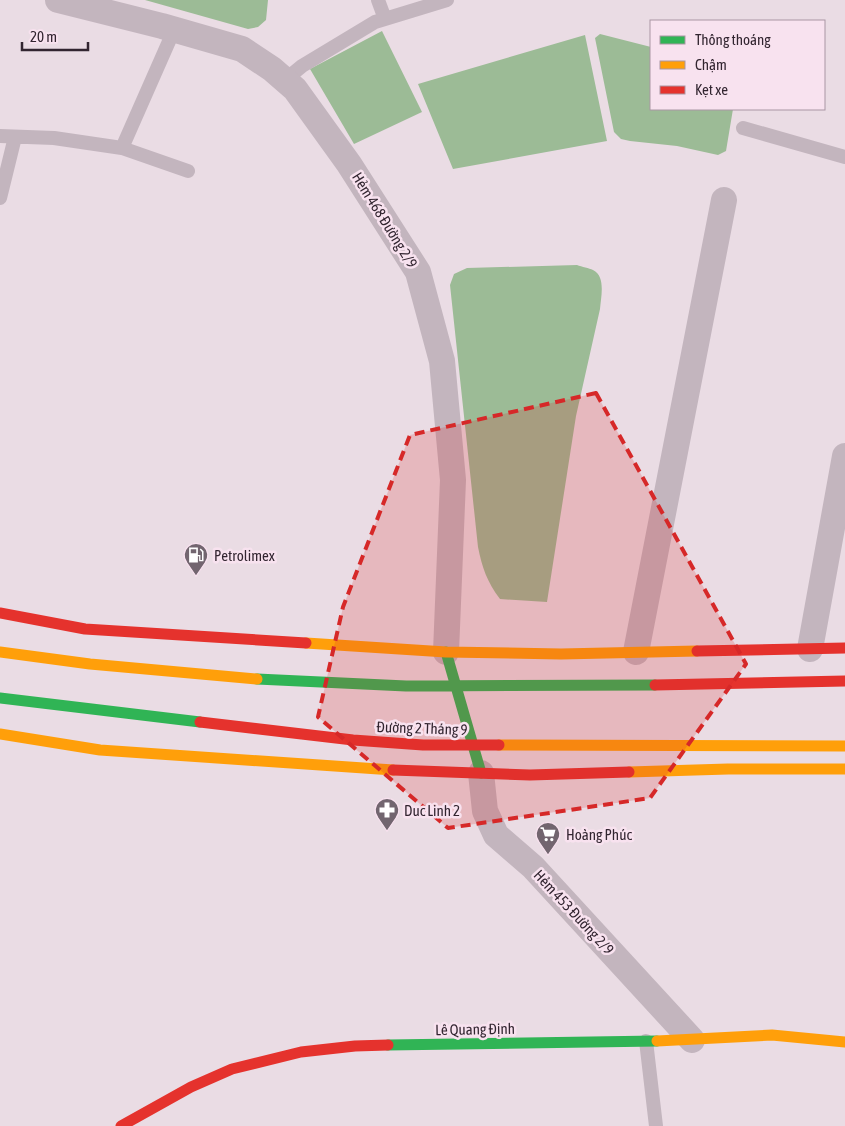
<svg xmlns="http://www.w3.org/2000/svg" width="845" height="1126" font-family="'Asap Condensed',sans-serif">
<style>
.water{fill:#9cbb96}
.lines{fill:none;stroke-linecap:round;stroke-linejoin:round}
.lane{stroke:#c3b5be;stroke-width:14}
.street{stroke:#c3b5be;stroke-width:26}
.fast{stroke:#30b455;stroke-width:11}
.slow{stroke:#ff9f0a;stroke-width:11}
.jam{stroke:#e5322d;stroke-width:11}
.marked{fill:#d62828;fill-opacity:0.2;stroke:#d62828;stroke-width:4;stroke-dasharray:10 6;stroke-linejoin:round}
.labels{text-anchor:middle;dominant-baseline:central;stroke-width:5;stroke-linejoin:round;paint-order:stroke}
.street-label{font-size:15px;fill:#322530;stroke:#f8e2ef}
.poi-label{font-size:15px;fill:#322530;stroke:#f8e2ef;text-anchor:start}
</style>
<rect width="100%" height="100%" fill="#eadce4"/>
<path class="water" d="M 145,0 L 268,0 L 266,20 L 258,27 L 248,29 Z
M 382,31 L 422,112 L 354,144 L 310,69 Z
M 600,34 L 651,47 L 651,109 L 733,109 L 726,151 L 718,155 L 677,146 L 630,141 L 621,139 L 614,132 L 595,38 Z
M 585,35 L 607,141 L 453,169 L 418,84 Z
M 577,265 C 582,267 589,268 593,270 C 606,276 601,297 600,309 L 576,416 L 547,602 L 500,599 C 487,582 482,567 478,547 L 450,285 L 454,274 L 467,268 Z"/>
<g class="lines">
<path class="lane" d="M 378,0 L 385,19
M 285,80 L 302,66 L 375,22 L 447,0
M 743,128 L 845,157
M 0,136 L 54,138 L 122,148 L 188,171
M 122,148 L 174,30
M 0,198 L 15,137
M 646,1041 L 656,1126"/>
<path class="street" d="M 58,0 L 162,26 L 242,49 L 272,69 L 295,89 L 349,164 L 418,272 L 442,361 L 453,480 L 446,652
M 810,649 L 845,456
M 636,652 L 724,200
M 481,773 L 485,811 L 496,835 L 533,867 L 692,1040"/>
<path class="fast" d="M 446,652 L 481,773
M 257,679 L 406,686 L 655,685
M 0,698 L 200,722
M 388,1045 L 657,1041"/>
<path class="slow" d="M 306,643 L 446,652 L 561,654 L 697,651
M 0,652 L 90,664 L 257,679
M 0,734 L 100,750 L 393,770
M 499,745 L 845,746
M 629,772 L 728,769 L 845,769
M 657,1041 L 772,1035 L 845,1042"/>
<path class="jam" d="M 0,613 L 85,629 L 306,643
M 697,651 L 845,648
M 655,685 L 845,681
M 200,722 L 353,740 L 423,745 L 499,745
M 393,770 L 530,775 L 629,772
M 121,1126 L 191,1087 L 232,1069 L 301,1052 L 355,1046 L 388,1045"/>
</g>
<path class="marked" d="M 596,393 L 746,664 L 650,798 L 448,828 L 318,717 L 343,607 L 410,435 Z"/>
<defs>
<g id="fuel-pin" transform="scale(1.25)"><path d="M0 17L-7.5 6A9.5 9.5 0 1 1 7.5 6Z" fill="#72656f" stroke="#f8e2ef"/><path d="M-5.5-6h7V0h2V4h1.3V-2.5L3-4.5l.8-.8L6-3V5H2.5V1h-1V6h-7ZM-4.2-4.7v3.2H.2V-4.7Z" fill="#fff"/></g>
<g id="pharmacy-pin" transform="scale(1.25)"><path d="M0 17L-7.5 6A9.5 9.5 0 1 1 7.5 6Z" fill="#72656f" stroke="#f8e2ef"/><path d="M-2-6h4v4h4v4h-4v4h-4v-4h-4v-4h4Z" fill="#fff"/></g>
<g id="supermarket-pin" transform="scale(1.25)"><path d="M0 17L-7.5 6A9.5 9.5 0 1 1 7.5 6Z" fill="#72656f" stroke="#f8e2ef"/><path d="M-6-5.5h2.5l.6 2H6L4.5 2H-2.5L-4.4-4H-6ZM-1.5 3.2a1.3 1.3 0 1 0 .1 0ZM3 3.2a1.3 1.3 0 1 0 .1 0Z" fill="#fff"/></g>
</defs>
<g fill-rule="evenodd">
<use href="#fuel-pin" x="196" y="555"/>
<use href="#pharmacy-pin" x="387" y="810"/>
<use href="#supermarket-pin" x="548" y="834"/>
</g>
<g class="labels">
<g class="street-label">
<text transform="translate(385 220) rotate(58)">Hẻm 468 Đường 2/9</text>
<text transform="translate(422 728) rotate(2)">Đường 2 Tháng 9</text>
<text transform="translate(574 912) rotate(47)">Hẻm 453 Đường 2/9</text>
<text transform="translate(475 1029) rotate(-1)">Lê Quang Định</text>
</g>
<g class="poi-label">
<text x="214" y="555">Petrolimex</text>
<text x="404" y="810">Duc Linh 2</text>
<text x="566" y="834">Hoàng Phúc</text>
</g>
</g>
<rect x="650" y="20" width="175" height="90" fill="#f8e2ef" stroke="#a996a3"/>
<rect x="660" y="36" width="25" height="8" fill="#30b455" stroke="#a996a3"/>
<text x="695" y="45" font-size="15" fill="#322530">Thông thoáng</text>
<rect x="660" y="61" width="25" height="8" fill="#ff9f0a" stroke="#a996a3"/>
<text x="695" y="70" font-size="15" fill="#322530">Chậm</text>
<rect x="660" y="86" width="25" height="8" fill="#e5322d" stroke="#a996a3"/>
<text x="695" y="95" font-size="15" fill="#322530">Kẹt xe</text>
<path d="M22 42v8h66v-8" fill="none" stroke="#322530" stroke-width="2.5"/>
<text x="30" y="42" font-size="15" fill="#322530" stroke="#f8e2ef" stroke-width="4" paint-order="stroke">20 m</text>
</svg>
